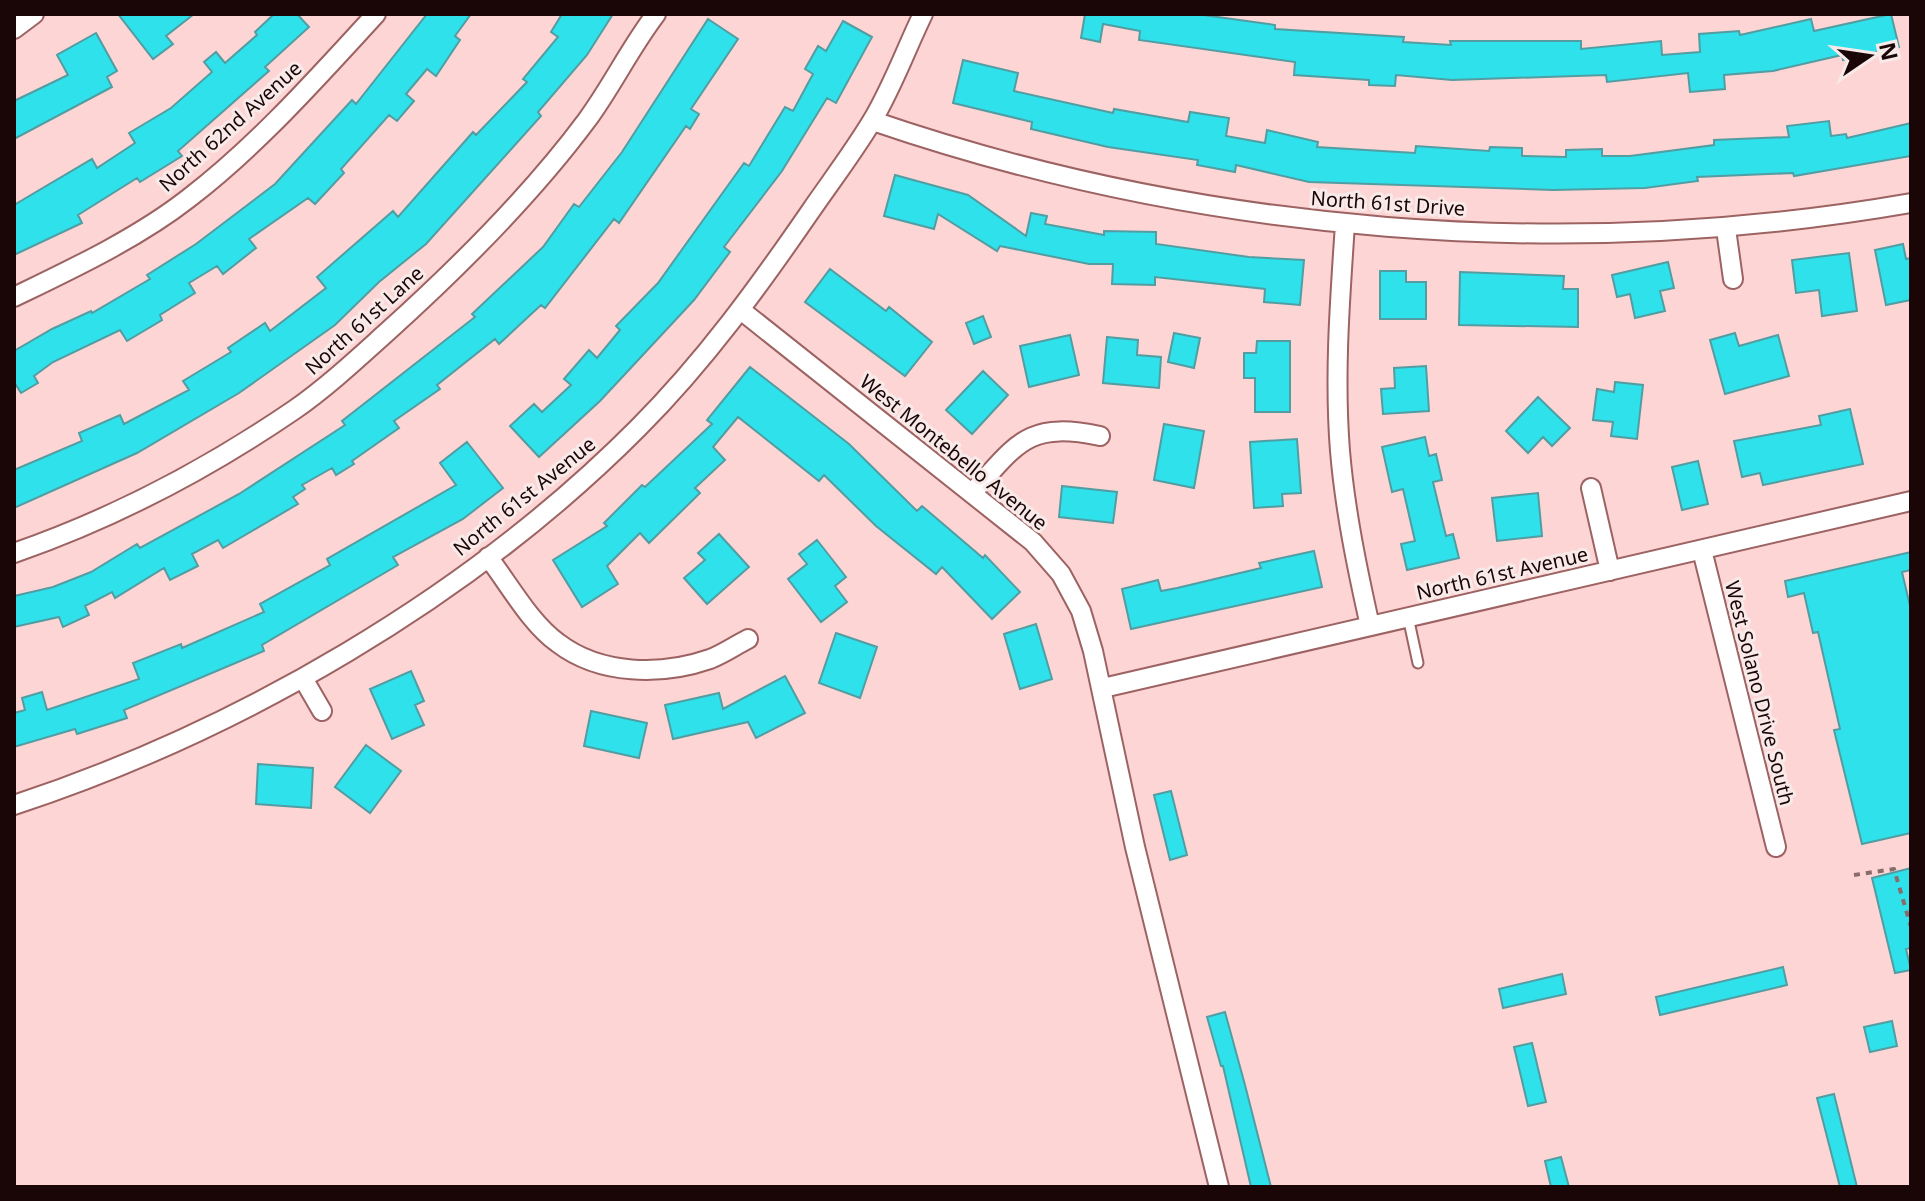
<svg xmlns="http://www.w3.org/2000/svg" width="1925" height="1201" font-family="'Noto Sans',sans-serif">
<style>
.building{fill:#2ee1eb;stroke:#529da2;stroke-width:2}
.lines{fill:none;stroke-linecap:round;stroke-linejoin:round}
.service-casing{stroke:#9c6362;stroke-width:13}
.minor-casing{stroke:#9c6362;stroke-width:22}
.path{stroke:#896b6a;stroke-width:4;stroke-dasharray:6 6;stroke-linecap:butt}
.service{stroke:#fff;stroke-width:9}
.minor{stroke:#fff;stroke-width:18}
.labels{text-anchor:middle;dominant-baseline:central;stroke-width:6;stroke-linejoin:round;paint-order:stroke}
.street-label{font-size:20px;fill:#1a0606;stroke:#f8eae9}
</style>
<rect width="100%" height="100%" fill="#fdd5d4"/>
<path class="building" d="M 118,14 L 194,14 L 166,36 L 173,44 L 153,59 Z
M 274,14 L 297,14 L 309,27 L 265,67 L 269,71 L 178,151 L 182,156 L 140,182 L 137,178 L 78,215 L 82,223 L 14,255 L 14,205 L 92,159 L 97,168 L 135,143 L 129,133 L 171,108 L 212,72 L 204,62 L 216,52 L 225,63 L 257,35 L 255,32 Z
M 427,14 L 471,14 L 455,36 L 460,40 L 436,76 L 427,69 L 406,94 L 414,101 L 397,121 L 389,115 L 341,169 L 344,173 L 315,204 L 308,198 L 249,239 L 256,248 L 223,274 L 217,266 L 189,283 L 195,293 L 160,315 L 162,320 L 127,341 L 120,330 L 53,362 L 34,376 L 38,383 L 21,393 L 14,382 L 14,351 L 52,329 L 91,311 L 92,313 L 150,279 L 147,275 L 196,244 L 275,184 L 352,100 L 356,104 Z
M 562,14 L 613,14 L 587,55 L 538,112 L 541,116 L 426,244 L 379,282 L 335,325 L 239,393 L 137,453 L 14,508 L 14,470 L 82,441 L 79,433 L 120,415 L 124,424 L 189,390 L 183,381 L 231,352 L 228,348 L 265,323 L 270,331 L 326,288 L 317,277 L 393,211 L 398,217 L 473,132 L 476,135 L 527,82 L 523,79 L 558,37 L 551,32 Z
M 1085,14 L 1196,14 L 1275,25 L 1275,29 L 1404,37 L 1403,42 L 1451,45 L 1450,41 L 1581,41 L 1581,49 L 1661,41 L 1662,55 L 1700,52 L 1699,34 L 1739,31 L 1740,35 L 1811,19 L 1814,31 L 1891,14 L 1899,47 L 1843,60 L 1842,55 L 1773,71 L 1724,75 L 1725,89 L 1690,92 L 1688,73 L 1607,82 L 1606,75 L 1452,80 L 1396,75 L 1395,86 L 1369,85 L 1369,80 L 1294,75 L 1295,62 L 1139,40 L 1140,31 L 1103,24 L 1100,42 L 1081,38 Z
M 708,19 L 738,39 L 691,109 L 699,114 L 690,129 L 686,126 L 619,223 L 614,219 L 545,308 L 541,305 L 499,344 L 495,339 L 437,385 L 440,389 L 394,421 L 399,428 L 352,461 L 354,464 L 336,475 L 332,468 L 302,485 L 305,489 L 293,497 L 298,504 L 223,548 L 218,540 L 192,554 L 198,566 L 170,580 L 164,568 L 115,598 L 112,592 L 85,606 L 89,615 L 63,627 L 59,617 L 14,627 L 14,596 L 53,587 L 91,572 L 137,544 L 140,548 L 239,494 L 345,425 L 342,421 L 475,317 L 472,314 L 543,247 L 574,204 L 579,207 L 622,152 Z
M 843,21 L 872,37 L 836,103 L 827,98 L 782,171 L 724,247 L 730,252 L 694,300 L 600,401 L 539,457 L 510,426 L 534,404 L 542,412 L 571,385 L 564,379 L 589,350 L 597,358 L 620,330 L 616,326 L 658,283 L 744,163 L 749,166 L 785,107 L 793,111 L 813,74 L 805,69 L 818,46 L 826,51 Z
M 96,33 L 117,71 L 107,77 L 112,87 L 14,139 L 14,101 L 68,75 L 57,55 Z
M 963,60 L 1018,73 L 1014,91 L 1113,113 L 1114,109 L 1188,122 L 1190,112 L 1229,118 L 1226,136 L 1265,143 L 1267,130 L 1318,142 L 1317,147 L 1415,153 L 1416,146 L 1489,151 L 1490,147 L 1522,148 L 1522,156 L 1566,157 L 1566,150 L 1602,149 L 1602,156 L 1630,156 L 1714,145 L 1714,140 L 1789,137 L 1787,126 L 1829,121 L 1831,136 L 1846,134 L 1847,138 L 1911,123 L 1911,156 L 1794,176 L 1793,173 L 1697,177 L 1698,181 L 1645,188 L 1553,190 L 1309,182 L 1236,165 L 1235,172 L 1197,165 L 1198,160 L 1108,147 L 1031,129 L 1032,122 L 953,103 Z
M 895,175 L 968,195 L 1026,236 L 1031,213 L 1047,216 L 1045,224 L 1104,235 L 1104,231 L 1156,232 L 1156,244 L 1249,257 L 1304,260 L 1300,305 L 1264,302 L 1265,289 L 1155,277 L 1155,285 L 1112,284 L 1113,264 L 1089,264 L 1000,246 L 997,251 L 938,214 L 934,229 L 884,216 Z
M 1903,244 L 1906,259 L 1911,258 L 1911,300 L 1886,305 L 1875,250 Z
M 1849,253 L 1857,311 L 1822,316 L 1819,290 L 1796,293 L 1792,260 Z
M 1668,262 L 1674,288 L 1660,291 L 1665,311 L 1635,318 L 1630,294 L 1617,297 L 1612,275 Z
M 830,269 L 886,311 L 889,307 L 932,342 L 905,376 L 805,302 Z
M 1380,271 L 1406,271 L 1406,282 L 1426,282 L 1426,319 L 1380,319 Z
M 1460,272 L 1564,276 L 1563,289 L 1578,289 L 1578,327 L 1459,325 Z
M 983,316 L 991,337 L 974,344 L 966,323 Z
M 1174,333 L 1200,338 L 1194,368 L 1168,362 Z
M 1735,333 L 1739,346 L 1778,335 L 1789,376 L 1725,394 L 1710,340 Z
M 1070,335 L 1079,375 L 1029,387 L 1020,346 Z
M 1107,337 L 1138,340 L 1137,355 L 1161,357 L 1159,388 L 1103,383 Z
M 1257,341 L 1290,341 L 1290,412 L 1255,412 L 1255,378 L 1244,378 L 1244,353 L 1256,353 Z
M 1426,366 L 1429,411 L 1383,414 L 1381,389 L 1395,388 L 1394,368 Z
M 750,367 L 849,444 L 917,511 L 922,506 L 983,558 L 985,555 L 1020,592 L 992,619 L 942,567 L 936,574 L 876,526 L 824,475 L 819,481 L 738,417 L 713,447 L 725,460 L 695,488 L 700,493 L 649,543 L 640,533 L 607,566 L 618,584 L 582,607 L 553,560 L 607,526 L 604,523 L 642,485 L 645,487 L 712,424 L 707,420 Z
M 983,371 L 1008,395 L 972,434 L 946,410 Z
M 1615,382 L 1643,385 L 1637,439 L 1611,436 L 1613,422 L 1593,420 L 1597,389 L 1614,392 Z
M 1538,397 L 1570,428 L 1552,446 L 1543,437 L 1528,453 L 1506,431 Z
M 1850,409 L 1863,464 L 1763,485 L 1760,473 L 1742,477 L 1734,441 L 1821,425 L 1819,416 Z
M 1164,424 L 1204,431 L 1194,488 L 1154,480 Z
M 1425,437 L 1429,456 L 1436,454 L 1442,480 L 1433,482 L 1446,536 L 1453,534 L 1459,558 L 1407,570 L 1401,544 L 1415,541 L 1403,489 L 1392,492 L 1382,447 Z
M 1297,439 L 1301,493 L 1282,494 L 1283,506 L 1254,508 L 1250,442 Z
M 467,442 L 503,488 L 463,519 L 393,557 L 398,565 L 262,645 L 264,651 L 124,710 L 127,718 L 77,734 L 75,729 L 14,747 L 14,713 L 25,710 L 22,698 L 42,692 L 47,710 L 139,679 L 133,663 L 181,644 L 182,648 L 264,612 L 260,604 L 330,565 L 327,559 L 456,485 L 440,463 Z
M 1698,461 L 1708,504 L 1682,510 L 1672,467 Z
M 1062,486 L 1117,492 L 1113,523 L 1059,517 Z
M 1538,493 L 1542,536 L 1497,541 L 1492,498 Z
M 719,534 L 749,567 L 707,604 L 684,578 L 705,560 L 698,553 Z
M 817,540 L 846,577 L 835,586 L 847,602 L 821,622 L 788,579 L 807,564 L 799,554 Z
M 1314,551 L 1322,587 L 1131,629 L 1122,589 L 1158,580 L 1161,591 L 1177,588 L 1261,568 L 1259,563 Z
M 1911,552 L 1911,570 L 1902,572 L 1911,610 L 1911,833 L 1862,844 L 1834,730 L 1840,729 L 1818,632 L 1813,633 L 1804,593 L 1788,597 L 1785,581 Z
M 1036,624 L 1052,679 L 1020,689 L 1004,634 Z
M 836,633 L 877,647 L 860,698 L 819,683 Z
M 411,671 L 424,701 L 415,705 L 424,725 L 392,739 L 370,689 Z
M 785,676 L 805,713 L 756,738 L 748,722 L 673,739 L 665,705 L 719,693 L 723,709 Z
M 591,711 L 647,723 L 639,758 L 584,746 Z
M 366,745 L 401,771 L 370,813 L 335,787 Z
M 258,764 L 313,768 L 311,808 L 256,804 Z
M 1171,791 L 1187,855 L 1170,860 L 1154,795 Z
M 1911,868 L 1911,948 L 1906,949 L 1911,970 L 1895,973 L 1872,878 Z
M 1783,967 L 1787,985 L 1660,1015 L 1656,997 Z
M 1562,974 L 1566,994 L 1503,1008 L 1499,989 Z
M 1225,1012 L 1245,1085 L 1271,1187 L 1251,1187 L 1223,1066 L 1221,1066 L 1207,1017 Z
M 1892,1021 L 1897,1046 L 1870,1052 L 1864,1027 Z
M 1532,1043 L 1546,1102 L 1528,1106 L 1514,1047 Z
M 1834,1094 L 1857,1187 L 1840,1187 L 1817,1098 Z
M 1561,1157 L 1569,1187 L 1551,1187 L 1545,1161 Z"/>
<g class="lines">
<g class="service-casing">
<path id="service" d="M 1408,617 L 1418,663"/>
</g>
<g class="minor-casing">
<path id="minor" d="M 14,29 L 34,14
M 873,121 C 1203,234 1567,263 1911,203
M 1345,224 C 1340,299 1334,375 1340,451 C 1345,510 1357,568 1370,626
M 1726,229 L 1733,279
M 14,297 C 72,269 138,238 189,198 C 258,145 317,78 376,14
M 742,311 L 1033,542 L 1061,574 L 1081,611 L 1093,651 L 1135,847 L 1219,1187
M 1591,488 L 1610,571
M 972,493 C 1018,443 1027,421 1100,436
M 1702,550 L 1776,847
M 14,553 C 112,519 209,468 294,410 C 327,387 357,359 387,332 C 458,268 529,198 587,120 C 612,86 630,48 656,14
M 488,557 C 509,584 530,623 558,643 C 600,675 661,676 710,659 C 723,654 736,645 748,639
M 304,680 L 322,711
M 1103,688 L 1911,501
M 14,805 C 239,731 470,597 638,428 C 705,361 759,286 812,209 C 832,180 854,151 872,121 C 892,88 906,49 923,14"/>
</g>
<path class="path" d="M 1854,875 L 1894,869 L 1911,927"/>
<use href="#service" class="service"/>
<use href="#minor" class="minor"/>
</g>
<g class="labels">
<g class="street-label">
<text transform="translate(230 126) rotate(-42)">North 62nd Avenue</text>
<text transform="translate(1388 203) rotate(4)">North 61st Drive</text>
<text transform="translate(364 320) rotate(-42)">North 61st Lane</text>
<text transform="translate(954 452) rotate(39)">West Montebello Avenue</text>
<text transform="translate(524 496) rotate(-39)">North 61st Avenue</text>
<text transform="translate(1502 573) rotate(-13)">North 61st Avenue</text>
<text transform="translate(1760 693) rotate(76)">West Solano Drive South</text>
</g>
</g>
<rect width="1925" height="1201" fill="none" stroke="#1a0606" stroke-width="32"/>
<g transform="translate(1869 56) rotate(77)" stroke="#f8eae9" stroke-width="6" paint-order="stroke">
<path d="M0-6L14 30L0 20L-14 30Z" fill="#1a0606"/>
<text y="-12" font-size="22" font-weight="bold" text-anchor="middle" fill="#1a0606">N</text>
</g>
</svg>
